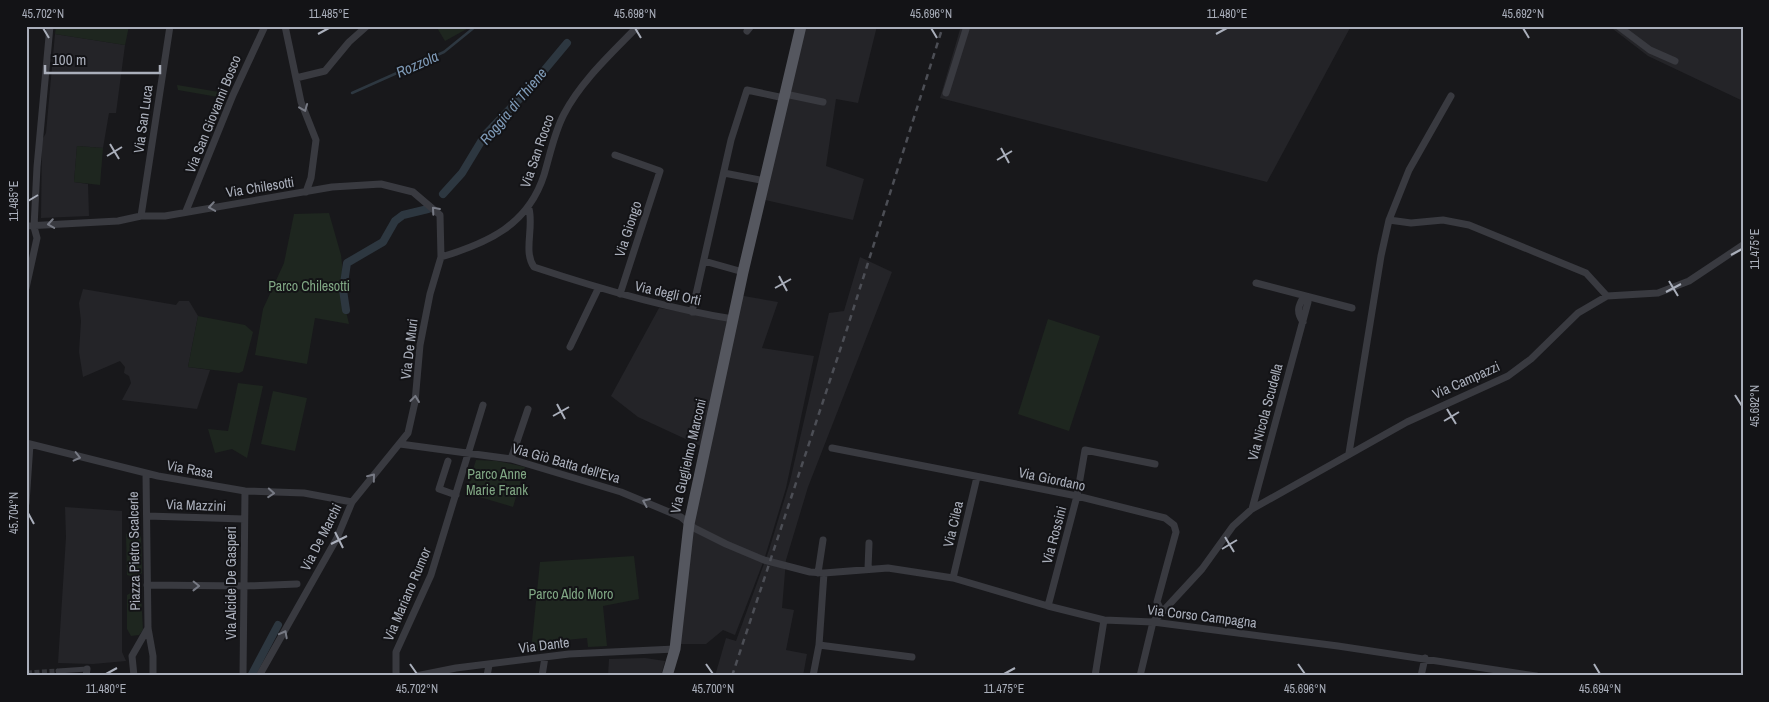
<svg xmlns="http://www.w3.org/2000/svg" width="1769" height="702" font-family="'Archivo Narrow',sans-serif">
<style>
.built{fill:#242428}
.green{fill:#1e261f}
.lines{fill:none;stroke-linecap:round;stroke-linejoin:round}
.stream{stroke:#2d3740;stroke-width:2.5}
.canal{stroke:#2d3740;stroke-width:8}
.pedestrian-tunnel{stroke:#35363b;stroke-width:5;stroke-dasharray:5 2.5;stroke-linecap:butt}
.pedestrian{stroke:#393a40;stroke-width:5}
.minor{stroke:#393a40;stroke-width:7}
.primary{stroke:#55575f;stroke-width:11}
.rail{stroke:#4c4e55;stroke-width:2.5;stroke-dasharray:6 5;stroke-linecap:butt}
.oneway{stroke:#777a84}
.ticks{fill:none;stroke:#aaafbb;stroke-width:2}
.labels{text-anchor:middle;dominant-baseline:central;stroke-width:4;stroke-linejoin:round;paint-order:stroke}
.street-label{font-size:14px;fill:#aaafbb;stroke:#131316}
.park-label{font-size:14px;fill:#80a784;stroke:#131316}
.water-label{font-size:15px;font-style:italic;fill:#7f9bb8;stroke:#131316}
.neatline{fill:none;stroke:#aaafbb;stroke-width:2}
.ticks-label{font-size:12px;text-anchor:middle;fill:#aaafbb}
</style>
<rect width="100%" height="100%" fill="#18181b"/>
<path class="built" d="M 801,26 L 877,26 L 858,103 L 836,99 L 826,166 L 864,179 L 853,220 L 761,199 Z
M 961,26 L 1351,26 L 1267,182 L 940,98 Z
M 1609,26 L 1743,26 L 1743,101 L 1648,56 Z
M 55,34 L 125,45 L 116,113 L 109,113 L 103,148 L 77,146 L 74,182 L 88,184 L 89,216 L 41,218 L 42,140 L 46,133 Z
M 860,257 L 892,272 L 808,487 L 786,560 L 782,608 L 794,610 L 786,650 L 807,654 L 803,676 L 715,676 L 726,638 L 736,641 L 769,550 L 790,481 L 829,313 L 844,311 Z
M 83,289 L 176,305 L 179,301 L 189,301 L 198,316 L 188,367 L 210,370 L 197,409 L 122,400 L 131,383 L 129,376 L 124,373 L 125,367 L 120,361 L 83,377 L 79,352 L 81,321 L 79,303 Z
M 738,295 L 778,302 L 762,348 L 814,356 L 786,488 L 764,560 L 735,635 L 723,630 L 706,644 L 680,644 L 693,530 L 705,448 L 638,417 L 611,396 L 659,308 L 727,319 Z
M 65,507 L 122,511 L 122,652 L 126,661 L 93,664 L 58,663 L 66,537 Z
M 645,658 L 665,661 L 661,676 L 608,676 L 609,659 Z"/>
<path class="green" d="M 56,26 L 129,26 L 125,45 L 55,34 Z
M 436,26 L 472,26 L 445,41 Z
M 177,85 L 219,92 L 218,97 L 178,90 Z
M 77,146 L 103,148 L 100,185 L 74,182 Z
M 329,213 L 341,255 L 343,273 L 341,290 L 349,324 L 315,318 L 307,364 L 255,355 L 263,309 L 284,263 L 294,214 Z
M 198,316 L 245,325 L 253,332 L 243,371 L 239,373 L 188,367 Z
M 1048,319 L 1100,336 L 1069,431 L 1018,414 Z
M 238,383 L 263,386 L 247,458 L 232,449 L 215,453 L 208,429 L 228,431 Z
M 273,391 L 307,398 L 295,451 L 261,444 Z
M 476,460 L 497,461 L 525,467 L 513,507 L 466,493 Z
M 132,529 L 141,534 L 142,573 L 135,577 L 127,575 L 126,534 Z
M 634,556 L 639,599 L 603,606 L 607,646 L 588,647 L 587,638 L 554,641 L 552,650 L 531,651 L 540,562 Z
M 134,591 L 141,594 L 143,630 L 139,635 L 131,636 L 127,629 L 127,595 Z"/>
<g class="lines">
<path class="stream" d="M 352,93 L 444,52 L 476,26"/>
<path class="canal" d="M 443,194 L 462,173 L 485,135 L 527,91 L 567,43
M 346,310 L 343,290 L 347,263 L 383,242 L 395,221 L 403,215 L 428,209
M 251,676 L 278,625"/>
<path class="pedestrian-tunnel" d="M 27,673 L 58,671"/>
<path class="pedestrian" d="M 58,671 L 87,669"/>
<path class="minor" d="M 285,26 L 301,102 L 316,140 L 311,178 L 306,192
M 1618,26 L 1650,50 L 1675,61
M 747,31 L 751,26
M 296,78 L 325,71 L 349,42 L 367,26
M 946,93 L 967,26
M 785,94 L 823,102
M 615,155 L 660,171 L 620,294
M 724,173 L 765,181
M 529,209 C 534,227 523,252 534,267 C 600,289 665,308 733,319
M 186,211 L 233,95 L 265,26
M 141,216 L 170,26
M 1389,220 L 1411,223 L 1443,220 L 1469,225 L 1586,273 L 1607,296
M 26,226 L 118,221 L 141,216 L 165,216 L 332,187 L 381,184 L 413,192 L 440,215 L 441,257 L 430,294 L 420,345 L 415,402 L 408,433 L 352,502 L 337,538 L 259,676
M 441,257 C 488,243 528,225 544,175 C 550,155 554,133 564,114 C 581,81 612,53 638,26
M 704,261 L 743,272
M 1256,283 L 1352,308
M 26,288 L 37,238 L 34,227 L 37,167 L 50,26
M 692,312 L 731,140 L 747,90 L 784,98
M 1303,322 C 1296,312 1298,306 1304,296
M 570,347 L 598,289
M 26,443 L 158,476 L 245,491 L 304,493 L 352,502
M 400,444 L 511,459 L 621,492 L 681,517 L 694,528 L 726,544 L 764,560 L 810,572 L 824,573 L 888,568 L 953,578 L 1048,606 L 1104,620 L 1153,622 L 1338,646 L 1536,676
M 832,448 L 1077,496 L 1165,518 L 1174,525 L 1176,532 L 1157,602 L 1162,612
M 1349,453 L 1381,256 L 1389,220 L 1409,170 L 1451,96
M 511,459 L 528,409
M 448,461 L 439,489 L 456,495
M 146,474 L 148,628 L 153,656 L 153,676
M 26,503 L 30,444
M 1252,509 L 1308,302 L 1304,296
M 147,516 L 244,519
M 868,569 L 869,543
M 818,573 L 823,540
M 953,578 L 977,477
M 147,585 L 245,586 L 297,584
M 1048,606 L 1077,496 L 1085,450 L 1155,464
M 819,645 L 912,657
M 86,676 L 87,669
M 134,676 L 132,656 L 148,628
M 243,676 L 245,491
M 396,676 L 396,652 L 431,575 L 483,405
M 416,676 L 456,668 L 569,654 L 675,649
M 487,676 L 489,665
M 542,676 L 545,657
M 813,676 L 819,645 L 824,573
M 1095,676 L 1104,620
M 1140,676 L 1153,622 L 1202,569 L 1233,526 L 1252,509 L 1407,422 L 1508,376 L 1531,359 L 1578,313 L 1607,296 L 1658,293 L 1689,281 L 1743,245
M 1421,676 L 1425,658"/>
<path class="primary" d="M 667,676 L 675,649 L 689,524 L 743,272 L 801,26"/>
<path class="rail" d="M 732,676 L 847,329 L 943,26"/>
</g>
<defs><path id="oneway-chevron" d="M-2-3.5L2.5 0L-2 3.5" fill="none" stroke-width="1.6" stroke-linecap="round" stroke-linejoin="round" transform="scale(1.25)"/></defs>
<g class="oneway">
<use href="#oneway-chevron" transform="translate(304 108) rotate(68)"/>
<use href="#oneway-chevron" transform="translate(212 207) rotate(171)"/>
<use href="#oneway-chevron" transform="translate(435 210) rotate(-131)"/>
<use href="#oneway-chevron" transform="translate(51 224) rotate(171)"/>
<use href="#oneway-chevron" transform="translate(415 399) rotate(-83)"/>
<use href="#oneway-chevron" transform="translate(77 457) rotate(14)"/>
<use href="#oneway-chevron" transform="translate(372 477) rotate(-51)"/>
<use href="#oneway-chevron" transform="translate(271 493) rotate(4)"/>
<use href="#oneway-chevron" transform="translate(646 502) rotate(-157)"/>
<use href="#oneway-chevron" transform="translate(196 586) rotate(1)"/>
<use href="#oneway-chevron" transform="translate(284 634) rotate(-62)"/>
</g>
<path class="ticks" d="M 43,28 L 49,38M 635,28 L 641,38M 931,28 L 937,38M 1523,28 L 1529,38M 318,34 L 329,28M 1216,34 L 1227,28M 110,144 L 119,159M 1001,148 L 1009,163M 107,156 L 122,147M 997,160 L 1012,151M 28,201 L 38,195M 1731,255 L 1742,249M 779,276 L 787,291M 1669,281 L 1678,296M 775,288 L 791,279M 1666,292 L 1681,284M 1735,395 L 1742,406M 557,404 L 565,419M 1447,409 L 1456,424M 553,416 L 569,407M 1444,421 L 1459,412M 28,513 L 34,524M 335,532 L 343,548M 1225,537 L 1234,552M 331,544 L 347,536M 1222,549 L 1237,540M 410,664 L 417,674M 706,664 L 713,674M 1298,664 L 1305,674M 1594,664 L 1600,674M 106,674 L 117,668M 1004,674 L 1015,668"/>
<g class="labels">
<g class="street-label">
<text transform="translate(213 114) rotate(-68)">Via San Giovanni Bosco</text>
<text transform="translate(143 119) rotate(-82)">Via San Luca</text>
<text transform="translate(537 151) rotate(-71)">Via San Rocco</text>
<text transform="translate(260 187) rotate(-9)">Via Chilesotti</text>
<text transform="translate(628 229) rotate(-72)">Via Giongo</text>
<text transform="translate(668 293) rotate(13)">Via degli Orti</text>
<text transform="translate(409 349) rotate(-83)">Via De Muri</text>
<text transform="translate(1466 380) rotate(-24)">Via Campazzi</text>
<text transform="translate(1265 412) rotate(-75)">Via Nicola Scudella</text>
<text transform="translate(688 456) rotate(-77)">Via Guglielmo Marconi</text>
<text transform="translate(566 463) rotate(16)">Via Giò Batta dell'Eva</text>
<text transform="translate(190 469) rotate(10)">Via Rasa</text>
<text transform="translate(1052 479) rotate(12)">Via Giordano</text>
<text transform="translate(196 505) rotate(2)">Via Mazzini</text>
<text transform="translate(953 524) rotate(-77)">Via Cilea</text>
<text transform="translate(1054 535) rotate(-75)">Via Rossini</text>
<text transform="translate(321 537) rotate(-63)">Via De Marchi</text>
<text transform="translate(134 551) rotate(-91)">Piazza Pietro Scalcerle</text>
<text transform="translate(231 583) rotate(-90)">Via Alcide De Gasperi</text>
<text transform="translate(407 594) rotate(-67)">Via Mariano Rumor</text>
<text transform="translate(1202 616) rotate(7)">Via Corso Campagna</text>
<text transform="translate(544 645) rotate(-7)">Via Dante</text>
</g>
<g class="park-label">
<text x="309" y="286">Parco Chilesotti</text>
<text x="497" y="474">Parco Anne<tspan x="497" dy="16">Marie Frank</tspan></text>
<text x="571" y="594">Parco Aldo Moro</text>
</g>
<g class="water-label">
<text transform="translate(417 64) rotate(-24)">Rozzola</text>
<text transform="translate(513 106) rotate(-50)">Roggia di Thiene</text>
</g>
</g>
<rect width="1769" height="702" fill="none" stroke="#131316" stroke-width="55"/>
<path d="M45 65v8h115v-8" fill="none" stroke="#aaafbb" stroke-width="2.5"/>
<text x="52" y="65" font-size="15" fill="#aaafbb" stroke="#131316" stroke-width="4" paint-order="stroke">100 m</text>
<rect x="28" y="28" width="1714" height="646" class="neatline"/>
<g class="ticks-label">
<text x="43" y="18">45.702°N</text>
<text x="329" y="18">11.485°E</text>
<text x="635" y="18">45.698°N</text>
<text x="931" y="18">45.696°N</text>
<text x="1227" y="18">11.480°E</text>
<text x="1523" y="18">45.692°N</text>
<text transform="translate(14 201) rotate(-90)" y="4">11.485°E</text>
<text transform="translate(1755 249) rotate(-90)" y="4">11.475°E</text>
<text transform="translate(1755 406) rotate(-90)" y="4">45.692°N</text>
<text transform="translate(14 513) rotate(-90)" y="4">45.704°N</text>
<text x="106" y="693">11.480°E</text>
<text x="417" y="693">45.702°N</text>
<text x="713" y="693">45.700°N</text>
<text x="1004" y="693">11.475°E</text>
<text x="1305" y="693">45.696°N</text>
<text x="1600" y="693">45.694°N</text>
</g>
</svg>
